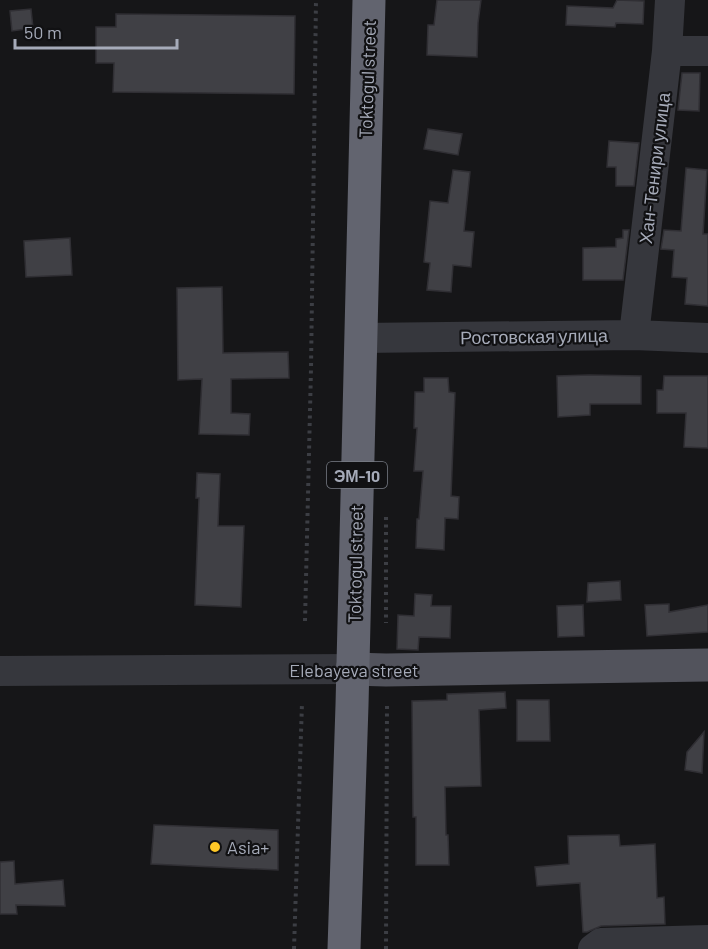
<svg xmlns="http://www.w3.org/2000/svg" width="708" height="949" font-family="Barlow,sans-serif">
<style>
.building{fill:#404045;stroke:#302f34;stroke-width:1.5}
.lines{fill:none;stroke-linecap:round;stroke-linejoin:round}
.path{stroke:#3c3e44;stroke-width:4;stroke-dasharray:3 4.5;stroke-linecap:butt}
.minor{stroke:#36373d;stroke-width:30}
.major{stroke:#52535c;stroke-width:33}
.highway{stroke:#62646f;stroke-width:33}
.poi-dot{fill:#ffc827;stroke:#111113;stroke-width:2}
.labels{text-anchor:middle;dominant-baseline:central;stroke-width:4.5;stroke-linejoin:round;paint-order:stroke}
.shield{fill:#111113;stroke:#797d87;stroke-width:1.5}
.shield-label{font-size:16px;font-weight:bold;fill:#a6abb9}
.street-label{font-size:18px;fill:#a6abb9;stroke:#111113}
.poi-label{font-size:18px;fill:#a6abb9;stroke:#111113;text-anchor:start}
</style>
<rect width="100%" height="100%" fill="#161618"/>
<path class="building" d="M 437,0 L 481,0 L 478,23 L 477,57 L 427,55 L 428,25 L 434,25 Z
M 617,0 L 644,1 L 643,24 L 616,23 L 615,27 L 566,25 L 567,6 L 613,8 Z
M 31,9 L 33,28 L 12,31 L 10,11 Z
M 116,14 L 295,16 L 294,94 L 113,92 L 114,63 L 96,63 L 96,27 L 116,27 Z
M 682,73 L 700,73 L 699,111 L 678,110 Z
M 428,129 L 462,134 L 458,155 L 424,149 Z
M 609,141 L 639,143 L 634,186 L 616,186 L 616,167 L 607,167 Z
M 686,168 L 707,170 L 703,234 L 708,234 L 708,306 L 685,304 L 687,278 L 672,277 L 674,250 L 661,249 L 664,230 L 681,231 Z
M 453,170 L 470,172 L 464,231 L 474,232 L 471,267 L 453,265 L 451,292 L 427,290 L 430,263 L 424,262 L 430,201 L 448,203 Z
M 623,230 L 629,230 L 623,280 L 583,280 L 583,248 L 616,247 L 616,239 L 623,238 Z
M 70,238 L 72,275 L 26,277 L 24,241 Z
M 222,287 L 223,353 L 288,352 L 289,378 L 231,379 L 231,413 L 250,414 L 249,435 L 199,434 L 202,379 L 178,380 L 177,288 Z
M 589,375 L 641,376 L 641,404 L 590,404 L 590,415 L 558,417 L 557,376 Z
M 664,376 L 708,376 L 708,448 L 684,447 L 686,413 L 657,413 L 657,390 L 663,390 Z
M 424,378 L 448,378 L 449,392 L 455,393 L 451,496 L 459,497 L 458,519 L 445,518 L 444,550 L 416,548 L 417,519 L 419,519 L 423,471 L 414,471 L 417,428 L 414,428 L 415,392 L 424,392 Z
M 197,473 L 220,474 L 218,526 L 244,526 L 241,607 L 195,605 L 199,498 L 196,498 Z
M 620,581 L 621,600 L 587,602 L 588,583 Z
M 415,594 L 432,595 L 431,606 L 451,606 L 450,638 L 419,637 L 418,650 L 397,649 L 398,615 L 414,616 Z
M 669,604 L 669,612 L 708,605 L 708,632 L 647,636 L 645,605 Z
M 583,605 L 584,636 L 558,637 L 557,606 Z
M 505,692 L 506,708 L 479,710 L 481,786 L 445,787 L 446,835 L 448,835 L 449,865 L 416,865 L 416,817 L 413,817 L 412,701 L 447,700 L 447,694 Z
M 517,700 L 549,700 L 550,741 L 517,741 Z
M 704,732 L 702,773 L 685,770 L 687,752 Z
M 154,825 L 278,830 L 278,870 L 151,864 Z
M 619,835 L 620,846 L 655,844 L 657,898 L 664,897 L 665,924 L 601,926 L 587,932 L 583,932 L 580,883 L 537,886 L 535,867 L 569,864 L 568,836 Z
M 14,861 L 15,884 L 63,880 L 65,906 L 16,905 L 17,914 L 0,914 L 0,862 Z"/>
<g class="lines">
<path class="path" d="M 386,517 L 386,623
M 305,621 L 311,369 L 316,0
M 294,949 L 302,703
M 386,949 L 387,706"/>
<path class="minor" d="M 667,51 L 708,51
M 634,335 L 667,51 L 670,0
M 360,338 L 634,335 L 708,338
M 0,671 L 352,669
M 593,949 L 601,943 L 708,940"/>
<path class="major" d="M 352,669 L 386,670 L 708,665"/>
<path class="highway" d="M 344,949 L 352,705 L 369,0"/>
</g>
<circle class="poi-dot" cx="215" cy="847" r="6"/>
<g class="labels">
<rect class="shield" x="327" y="462" width="60" height="26" rx="4.5"/>
<g class="shield-label">
<text x="357" y="475">ЭМ-10</text>
</g>
<g class="street-label">
<text transform="translate(367 79) rotate(-88)">Toktogul street</text>
<text transform="translate(654 168) rotate(-83)">Хан-Тенири улица</text>
<text transform="translate(534 336) rotate(-1)">Ростовская улица</text>
<text transform="translate(355 564) rotate(-89)">Toktogul street</text>
<text x="354" y="670">Elebayeva street</text>
</g>
<g class="poi-label">
<text x="227" y="847">Asia+</text>
</g>
</g>
<path d="M15 39v9h162v-9" fill="none" stroke="#a6abb9" stroke-width="3"/>
<text x="24" y="39" font-size="18" fill="#a6abb9" stroke="#111113" stroke-width="4.5" paint-order="stroke">50 m</text>
</svg>
